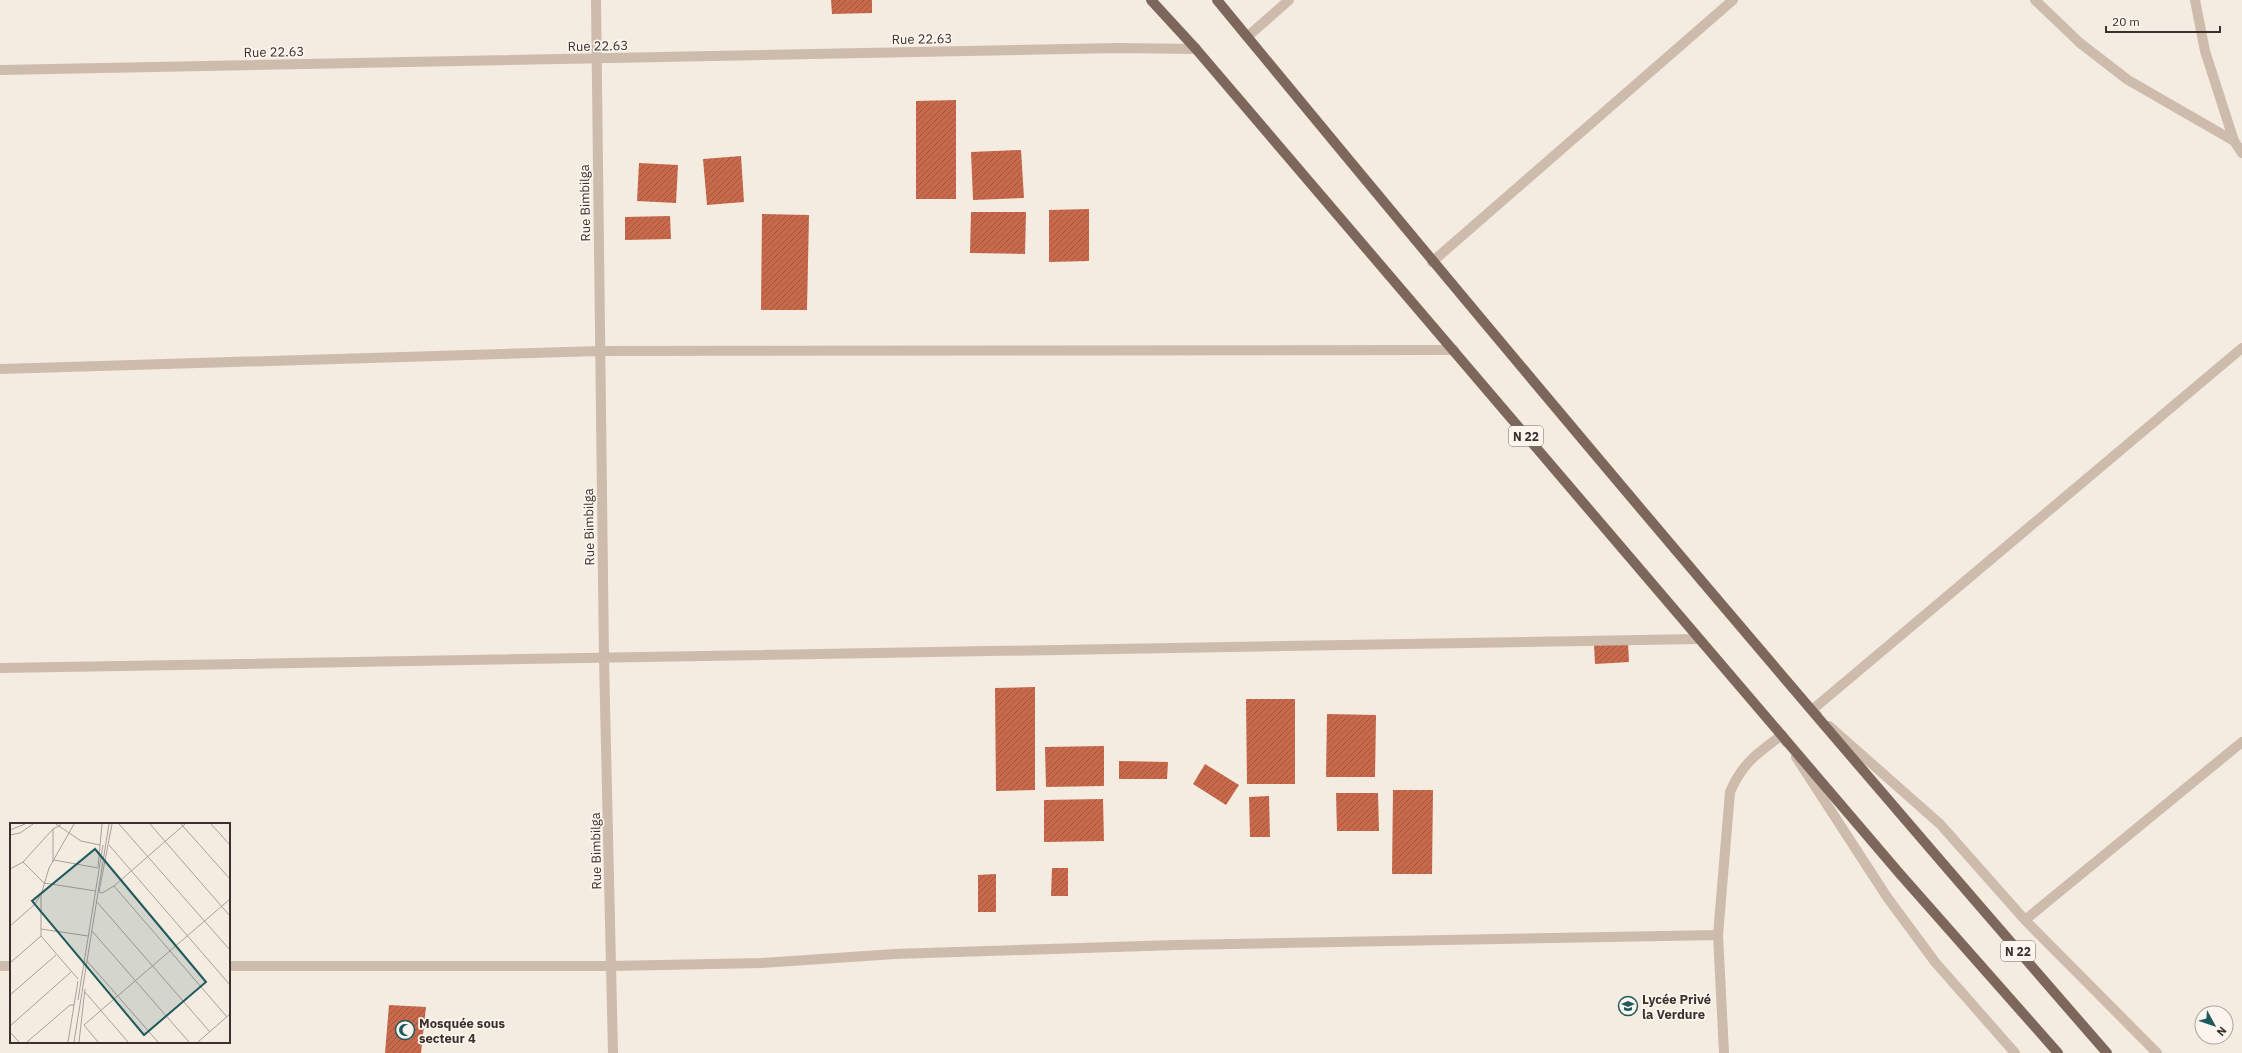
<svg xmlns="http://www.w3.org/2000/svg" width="2242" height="1053" font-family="'IBM Plex Sans',sans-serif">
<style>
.building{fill:url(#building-hatch)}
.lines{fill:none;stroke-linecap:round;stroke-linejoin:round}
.minor{stroke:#cdbbac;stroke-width:10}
.major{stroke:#7d675c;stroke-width:10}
.labels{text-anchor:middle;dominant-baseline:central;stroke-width:3.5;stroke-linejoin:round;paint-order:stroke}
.shield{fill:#fbf5ee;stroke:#756b66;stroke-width:1}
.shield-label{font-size:12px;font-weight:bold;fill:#3b302b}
.street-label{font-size:13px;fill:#3b302b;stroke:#fbf5ee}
.poi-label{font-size:13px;font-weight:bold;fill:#3b302b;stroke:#fbf5ee;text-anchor:start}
.inset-road{fill:none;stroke:#aaa098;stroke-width:1}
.view{fill:#1f5a5e;fill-opacity:0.15;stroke:#1f5a5e;stroke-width:2}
.inset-edge{fill:none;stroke:#3b302b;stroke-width:2}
</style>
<defs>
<pattern id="building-hatch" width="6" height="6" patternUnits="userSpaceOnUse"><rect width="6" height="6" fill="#c8694b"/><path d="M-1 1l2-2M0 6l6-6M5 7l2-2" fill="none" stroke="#a4573f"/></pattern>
</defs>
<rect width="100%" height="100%" fill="#f4ebe1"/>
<path class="building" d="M 831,0 L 872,0 L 872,13 L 832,14 Z
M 956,100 L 956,199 L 916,199 L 916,101 Z
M 1021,150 L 1024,198 L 973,200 L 971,152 Z
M 741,156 L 744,202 L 707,205 L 703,159 Z
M 639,163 L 678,165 L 676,203 L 637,201 Z
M 1089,209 L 1089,261 L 1049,262 L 1049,210 Z
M 971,212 L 1026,212 L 1025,254 L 970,253 Z
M 762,214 L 809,215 L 807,310 L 761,310 Z
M 670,216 L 671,239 L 625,240 L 625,217 Z
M 1628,643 L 1629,662 L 1595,664 L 1594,645 Z
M 1035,687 L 1035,790 L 996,791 L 995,688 Z
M 1246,699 L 1295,699 L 1295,784 L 1247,784 Z
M 1327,714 L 1376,715 L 1375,777 L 1326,777 Z
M 1104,746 L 1104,786 L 1046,787 L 1045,747 Z
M 1119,761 L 1168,762 L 1167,779 L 1119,779 Z
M 1205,764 L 1239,785 L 1226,805 L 1193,784 Z
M 1393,790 L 1433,790 L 1432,874 L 1392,874 Z
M 1336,793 L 1378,793 L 1379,831 L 1337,831 Z
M 1269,796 L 1270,837 L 1250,837 L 1249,797 Z
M 1103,799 L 1104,841 L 1044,842 L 1044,800 Z
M 1052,868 L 1068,868 L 1068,896 L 1051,896 Z
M 996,874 L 996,912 L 978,912 L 978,875 Z
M 389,1005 L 426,1007 L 421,1053 L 385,1053 Z"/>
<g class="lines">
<path class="minor" d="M 596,0 L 604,659 L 613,1053
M 2035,0 L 2080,43 L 2128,80 L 2234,141
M 2195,0 L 2205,51 L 2234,141 L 2242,153
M 1247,37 L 1289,0
M 0,70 L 1118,48 L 1196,49
M 1432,262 L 1733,0
M 0,369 L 600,351 L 1454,350
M 0,668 L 1698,639
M 1817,715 L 1812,710 L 2242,348
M 1829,726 L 1940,824 L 2025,920 L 2157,1053
M 1796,757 L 1887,897 L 1935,962 L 2015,1053
M 2025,920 L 2242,742
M 0,966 L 11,966
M 229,966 L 611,966 L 761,963 L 895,954 L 1176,945 L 1718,935
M 1724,1053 L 1718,935 L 1730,792 C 1743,762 1757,754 1782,735 L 1786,742"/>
<path class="major" d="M 1151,0 L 1196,49 L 1900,874 L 2058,1053
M 1217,0 C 1509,355 1805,706 2107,1053"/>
</g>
<defs>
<g id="university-ring" transform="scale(1)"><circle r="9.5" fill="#fbf5ee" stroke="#1f5a5e" stroke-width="1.5"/><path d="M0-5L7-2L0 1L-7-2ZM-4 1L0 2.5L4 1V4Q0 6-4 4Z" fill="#1f5a5e"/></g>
<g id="mosque-ring" transform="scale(1)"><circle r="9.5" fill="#fbf5ee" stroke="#1f5a5e" stroke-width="1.5"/><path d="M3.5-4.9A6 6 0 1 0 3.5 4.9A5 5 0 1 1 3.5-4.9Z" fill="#1f5a5e"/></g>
</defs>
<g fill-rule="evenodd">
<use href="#university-ring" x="1628" y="1006"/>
<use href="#mosque-ring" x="405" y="1030"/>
</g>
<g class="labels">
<g class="shield">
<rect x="1509" y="426" width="34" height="20" rx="3"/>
<rect x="2001" y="941" width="34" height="20" rx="3"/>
</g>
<g class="shield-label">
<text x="1526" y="436">N 22</text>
<text x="2018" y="951">N 22</text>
</g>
<g class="street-label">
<text transform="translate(922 39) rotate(-1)">Rue 22.63</text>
<text transform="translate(598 46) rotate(-1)">Rue 22.63</text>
<text transform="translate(274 52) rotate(-1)">Rue 22.63</text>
<text transform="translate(585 203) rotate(-91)">Rue Bimbilga</text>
<text transform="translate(589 527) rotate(-91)">Rue Bimbilga</text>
<text transform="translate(596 851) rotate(-91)">Rue Bimbilga</text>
</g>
<g class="poi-label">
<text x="1642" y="999">Lycée Privé<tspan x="1642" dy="15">la Verdure</tspan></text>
<text x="419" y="1023">Mosquée sous<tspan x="419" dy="15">secteur 4</tspan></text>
</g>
</g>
<g transform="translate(10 823)">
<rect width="220" height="220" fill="#f4ebe1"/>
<path class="inset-road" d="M 51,1 L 49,3 L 71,18 L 90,22M 102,1 L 89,69 L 92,70 L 104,63 L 175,1M 109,1 L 220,127M 140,1 L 220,93M 171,1 L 220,56M 201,1 L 220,22M 0,7 L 15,1M 0,12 L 10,10 L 23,1M 99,22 L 220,162M 44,37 L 88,45M 13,39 L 43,6M 43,39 L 43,6 L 49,3 L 46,1M 88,44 L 92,1M 0,46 L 13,39 L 34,60 L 86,68M 104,63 L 217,194M 31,72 L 31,113 L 68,156M 87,79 L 200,209M 0,103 L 24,82 L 31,72 L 39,45 L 64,1M 31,106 L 78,113M 82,108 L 179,219M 77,138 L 148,219M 0,140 L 31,113M 75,169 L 118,219M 0,172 L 46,132M 68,177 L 93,22M 74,202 L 220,76M 74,202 L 88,219M 0,203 L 61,149M 0,209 L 9,219M 17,219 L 60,182 L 64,182M 58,219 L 68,158M 64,219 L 99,1M 69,219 L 75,166M 188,219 L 220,191"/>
<path class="view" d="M 85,26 L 196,159 L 134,212 L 22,78 Z"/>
<rect width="220" height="220" class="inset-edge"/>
</g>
<g transform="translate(2214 1025) rotate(130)"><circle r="19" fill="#fbf5ee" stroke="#aea6a0"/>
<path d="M0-3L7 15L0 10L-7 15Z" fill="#1f5a5e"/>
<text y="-6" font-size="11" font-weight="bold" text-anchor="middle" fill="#3b302b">N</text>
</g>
<path d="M2106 26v6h114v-6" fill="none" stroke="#3b302b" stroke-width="2"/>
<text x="2112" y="26" font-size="12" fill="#3b302b" stroke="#fbf5ee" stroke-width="3" paint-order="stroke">20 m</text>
</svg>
